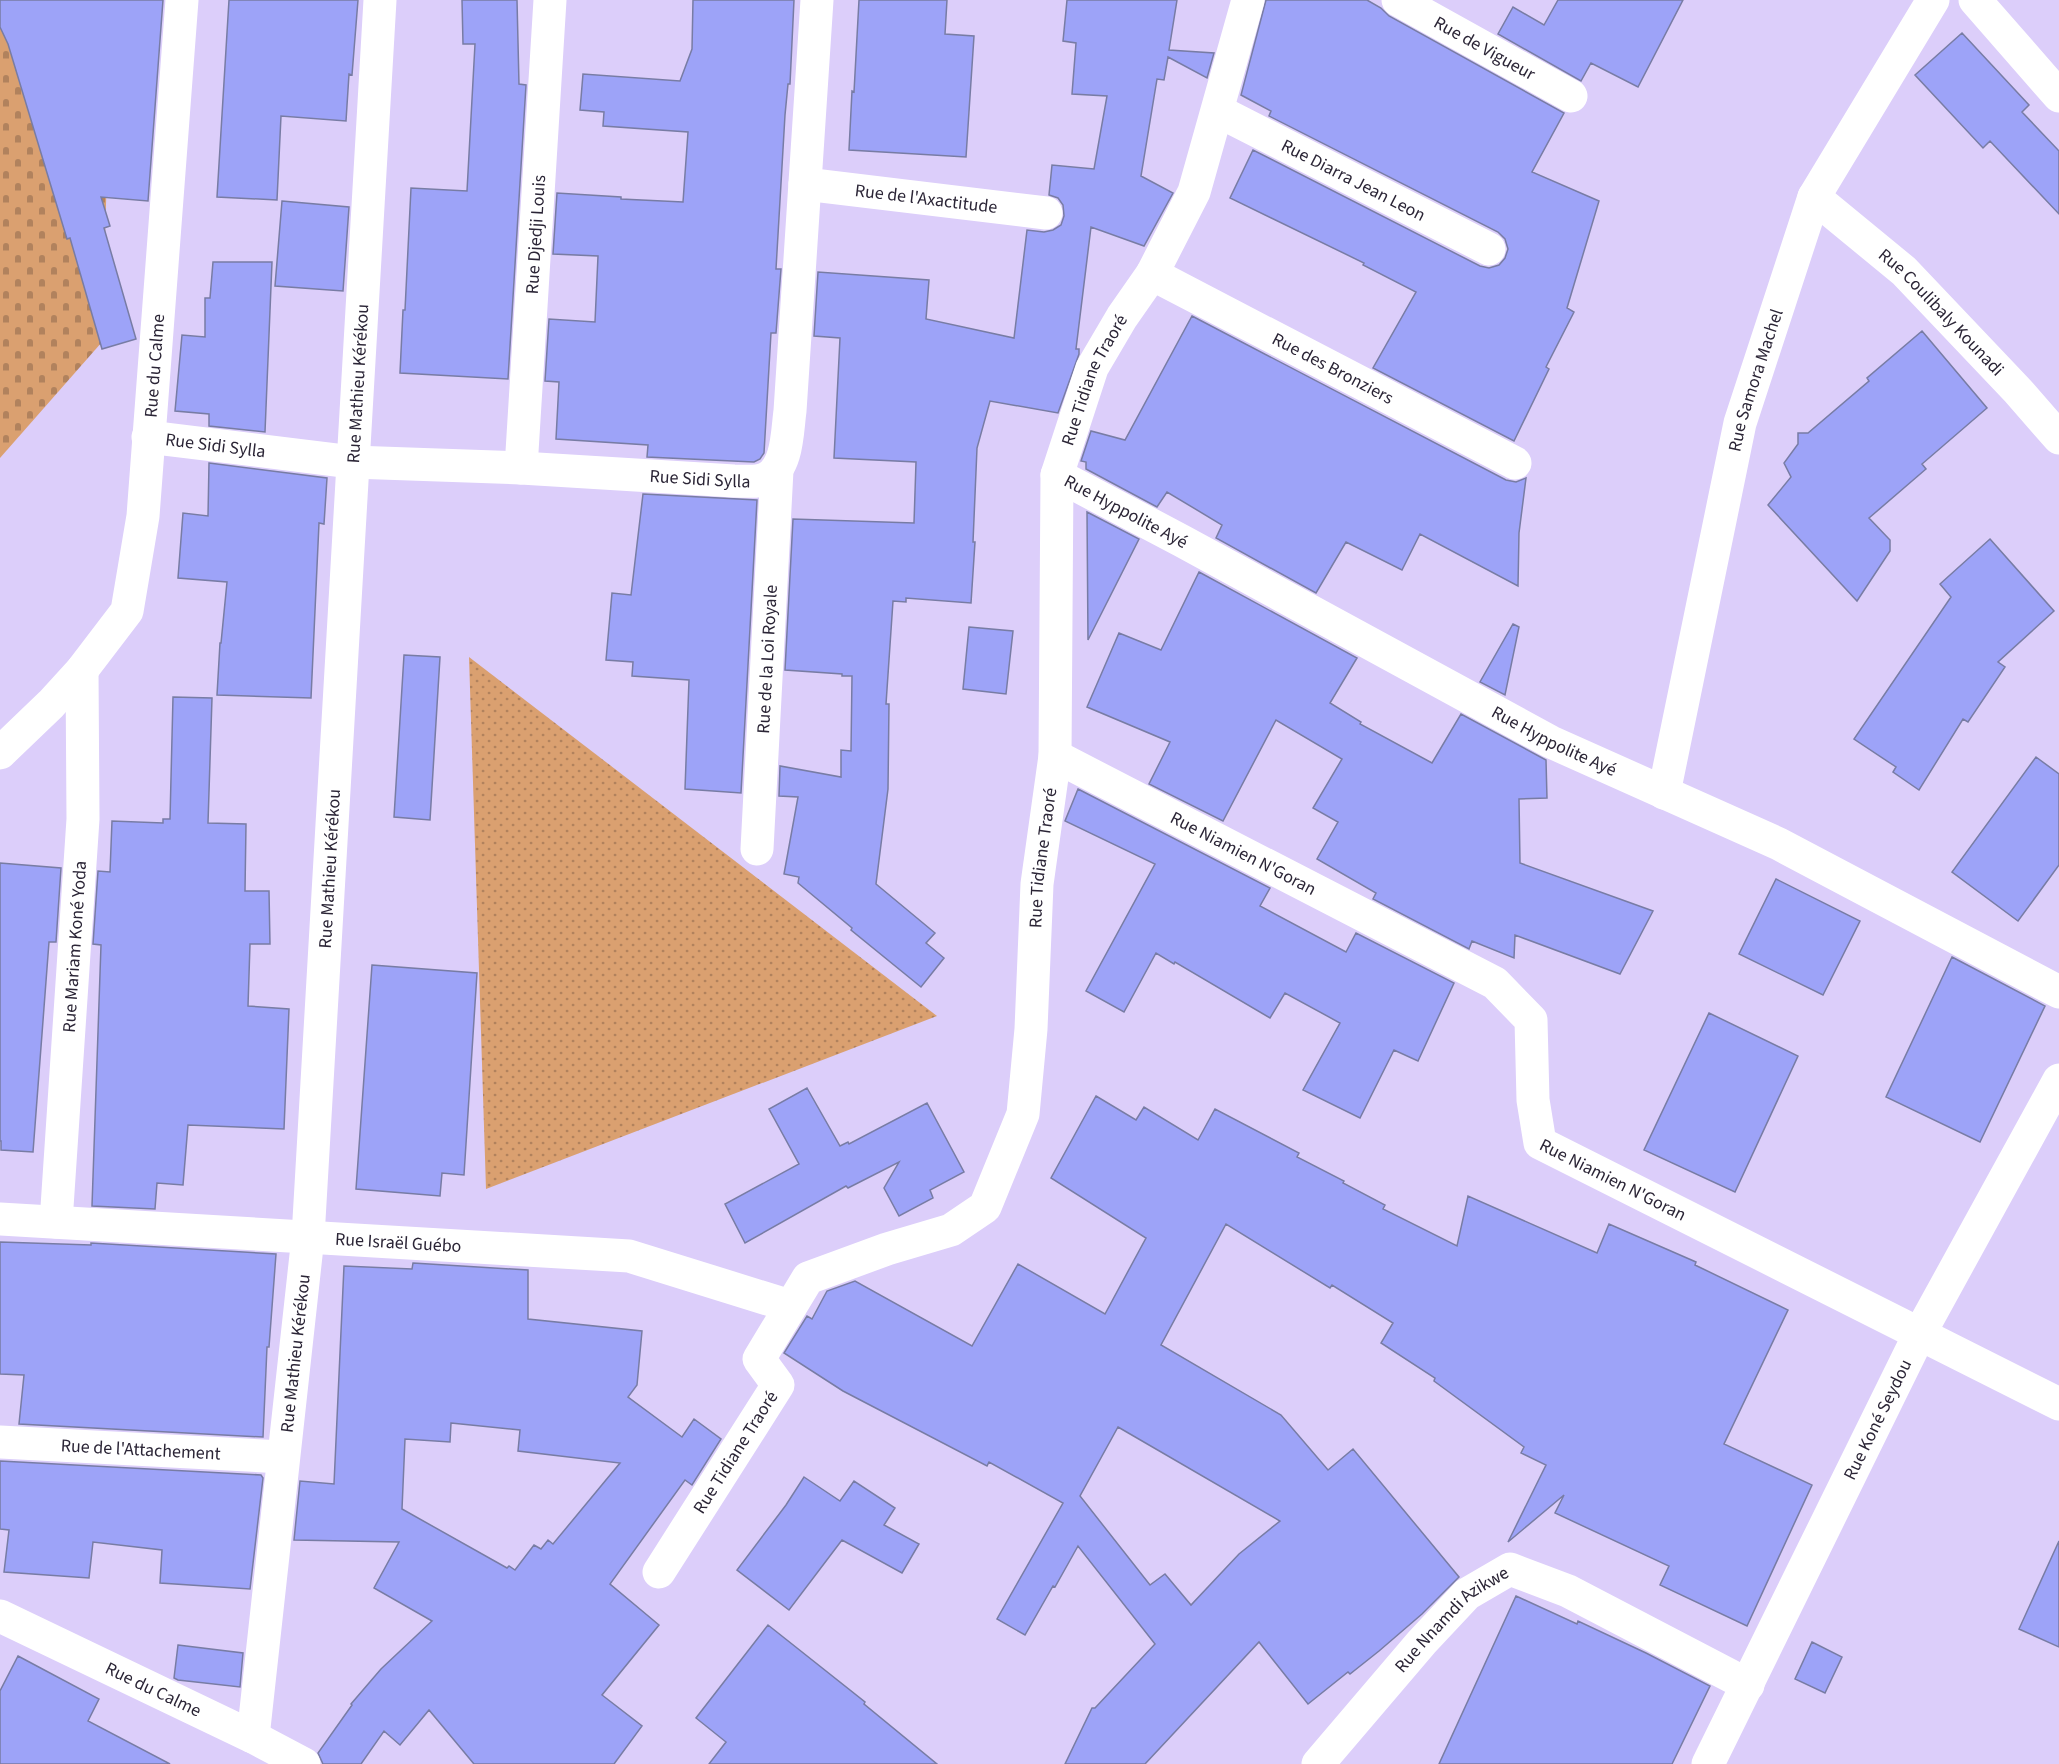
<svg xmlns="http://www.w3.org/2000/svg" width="2059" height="1764" font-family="'Source Sans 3',sans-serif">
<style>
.cemetery{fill:url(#cemetery-stones)}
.park{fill:url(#park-dots)}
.building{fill:#9da3f8;stroke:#787ca4;stroke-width:1.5;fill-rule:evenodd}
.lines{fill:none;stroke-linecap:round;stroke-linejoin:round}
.minor{stroke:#fff;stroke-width:33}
.labels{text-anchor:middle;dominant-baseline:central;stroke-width:4.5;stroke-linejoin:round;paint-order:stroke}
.street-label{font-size:18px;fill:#2b2536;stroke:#dccefa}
</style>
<defs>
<pattern id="cemetery-stones" width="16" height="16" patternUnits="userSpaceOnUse" patternTransform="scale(1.5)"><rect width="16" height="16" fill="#daa070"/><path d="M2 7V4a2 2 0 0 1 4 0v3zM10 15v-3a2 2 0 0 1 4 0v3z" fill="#b1825d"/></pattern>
<pattern id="park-dots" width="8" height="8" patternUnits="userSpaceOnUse" patternTransform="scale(1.5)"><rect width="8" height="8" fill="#daa070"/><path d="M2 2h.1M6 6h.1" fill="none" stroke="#b1825d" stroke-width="1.8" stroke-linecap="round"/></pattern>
</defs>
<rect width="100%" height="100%" fill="#dccefa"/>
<path class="cemetery" d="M 0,0 L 112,0 L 102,342 L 0,458 Z"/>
<path class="park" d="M 469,657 L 937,1016 L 486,1189 Z"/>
<path class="building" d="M 0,0 L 163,0 L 148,201 L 101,197 L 110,226 L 104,228 L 136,339 L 102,349 L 70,238 L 67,239 L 8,44 L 0,27 Z
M 229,0 L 358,0 L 352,75 L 349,74 L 346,121 L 281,116 L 277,200 L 217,197 Z
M 462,0 L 517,0 L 519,84 L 526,85 L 508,379 L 400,373 L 403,310 L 405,310 L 411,188 L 467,191 L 475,44 L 463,44 Z
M 693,0 L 794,0 L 790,84 L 788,84 L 785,115 L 776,269 L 781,269 L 776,333 L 771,333 L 764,453 L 760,459 L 754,462 L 647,457 L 648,445 L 556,439 L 559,382 L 545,381 L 549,319 L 595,322 L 598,256 L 553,254 L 557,193 L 621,197 L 621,199 L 683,202 L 688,132 L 603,126 L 604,112 L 580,110 L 583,74 L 680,81 L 692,49 Z
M 859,0 L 947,0 L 945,34 L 974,36 L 966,157 L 849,150 L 852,91 L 854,92 Z
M 1067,0 L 1177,0 L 1169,50 L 1214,53 L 1207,78 L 1168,57 L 1164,80 L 1157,79 L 1141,176 L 1173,193 L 1144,246 L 1091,227 L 1076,349 L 1079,349 L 1079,354 L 1058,413 L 990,401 L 977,448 L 973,542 L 975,542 L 971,603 L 906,598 L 906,602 L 893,601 L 886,704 L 889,704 L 888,789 L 876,884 L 935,933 L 926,943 L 944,958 L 921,987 L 851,930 L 852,928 L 798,883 L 799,877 L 784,874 L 798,797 L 779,796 L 780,766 L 841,777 L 841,750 L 851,751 L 852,676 L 842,676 L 842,674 L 785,670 L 793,519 L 914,523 L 916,462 L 834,458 L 840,338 L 814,336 L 818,272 L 929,280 L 926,319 L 1014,338 L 1027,230 L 1044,232 L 1053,230 L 1061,225 L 1064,216 L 1063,205 L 1058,198 L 1049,195 L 1052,165 L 1094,169 L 1107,96 L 1072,94 L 1076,43 L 1063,41 Z
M 1266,0 L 1367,0 L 1381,8 L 1389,16 L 1564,113 L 1532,172 L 1599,201 L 1567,308 L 1574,312 L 1546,367 L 1549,369 L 1514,441 L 1373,368 L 1416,292 L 1363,265 L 1364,263 L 1230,198 L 1253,150 L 1480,266 L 1489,268 L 1499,265 L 1505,258 L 1508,249 L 1505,239 L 1498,232 L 1269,116 L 1271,111 L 1241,95 Z
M 1558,0 L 1683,0 L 1638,87 L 1591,63 L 1581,81 L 1498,34 L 1513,7 L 1544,25 Z
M 1962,33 L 2029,105 L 2022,112 L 2059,151 L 2059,214 L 1990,141 L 1983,148 L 1915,75 Z
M 282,201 L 349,207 L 343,291 L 275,286 Z
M 213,262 L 272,262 L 265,432 L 209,426 L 209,414 L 175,411 L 182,335 L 205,337 L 205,298 L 210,298 Z
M 1192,316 L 1506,480 L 1516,482 L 1526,478 L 1519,533 L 1518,586 L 1420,534 L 1402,570 L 1346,542 L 1316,593 L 1216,538 L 1222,525 L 1167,492 L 1157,507 L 1086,469 L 1086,462 L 1081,461 L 1091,431 L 1125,440 Z
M 1922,331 L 1987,408 L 1922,464 L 1926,469 L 1869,518 L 1890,540 L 1890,551 L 1857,601 L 1768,505 L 1791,477 L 1784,463 L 1798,444 L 1798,433 L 1808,433 L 1869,381 L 1867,378 Z
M 209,463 L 327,478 L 324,524 L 319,523 L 311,698 L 217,695 L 220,643 L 221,643 L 227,582 L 178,578 L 183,513 L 208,516 Z
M 643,494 L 757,500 L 741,793 L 685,789 L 689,680 L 632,676 L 633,662 L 606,660 L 612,593 L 631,595 Z
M 1087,512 L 1139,539 L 1088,640 Z
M 1990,539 L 2054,611 L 1998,662 L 2005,667 L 1968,722 L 1963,719 L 1919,790 L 1893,772 L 1896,767 L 1854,739 L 1951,597 L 1940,584 Z
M 1199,572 L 1357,658 L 1330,703 L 1361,722 L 1360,724 L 1432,763 L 1461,714 L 1546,760 L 1547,798 L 1519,799 L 1520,863 L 1653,911 L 1620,974 L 1515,935 L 1514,958 L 1472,941 L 1469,949 L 1373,899 L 1376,893 L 1317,859 L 1338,822 L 1313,808 L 1342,759 L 1276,720 L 1223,821 L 1149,784 L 1170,742 L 1087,707 L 1119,633 L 1161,650 Z
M 1513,624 L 1519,627 L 1505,695 L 1480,682 Z
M 969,627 L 1013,631 L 1006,694 L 963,689 Z
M 404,655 L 440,657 L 430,820 L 394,817 Z
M 173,697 L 212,698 L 208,823 L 246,824 L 245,891 L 269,891 L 270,944 L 250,944 L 248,1006 L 289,1009 L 284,1129 L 188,1125 L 183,1185 L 157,1183 L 155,1209 L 92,1206 L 101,945 L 93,944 L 98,871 L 110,872 L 112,821 L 163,823 L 163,819 L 170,819 Z
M 2036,757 L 2059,774 L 2059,865 L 2018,921 L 1952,872 Z
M 1078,789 L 1270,888 L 1260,906 L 1346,952 L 1356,933 L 1454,983 L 1418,1061 L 1394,1050 L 1360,1118 L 1303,1090 L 1340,1023 L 1285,993 L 1270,1018 L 1175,962 L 1174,964 L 1156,953 L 1124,1012 L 1086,991 L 1155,864 L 1065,821 Z
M 0,863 L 61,868 L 56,942 L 49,942 L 33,1152 L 1,1150 L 1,1141 L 0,1141 Z
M 1776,879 L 1860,921 L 1823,995 L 1739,954 Z
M 1952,957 L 2045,1006 L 1980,1142 L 1886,1097 Z
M 372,965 L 477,973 L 464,1175 L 442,1173 L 440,1196 L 356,1189 Z
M 1709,1013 L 1798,1056 L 1735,1192 L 1644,1150 Z
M 807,1088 L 840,1146 L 848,1142 L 849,1144 L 927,1103 L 964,1172 L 930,1190 L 933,1198 L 899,1216 L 884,1188 L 899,1162 L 848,1188 L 846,1186 L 745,1243 L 725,1204 L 799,1164 L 769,1109 Z
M 1096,1096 L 1136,1120 L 1144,1107 L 1198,1140 L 1215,1109 L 1299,1153 L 1297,1157 L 1344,1181 L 1343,1183 L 1385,1205 L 1383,1209 L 1457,1246 L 1468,1196 L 1597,1253 L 1609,1224 L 1696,1262 L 1695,1265 L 1788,1310 L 1724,1444 L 1812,1485 L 1747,1626 L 1660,1585 L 1669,1566 L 1555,1513 L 1564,1495 L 1508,1542 L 1546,1465 L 1521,1453 L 1524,1447 L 1434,1381 L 1435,1378 L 1381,1343 L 1393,1323 L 1332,1285 L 1330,1288 L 1226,1224 L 1161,1345 L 1281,1415 L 1328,1470 L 1353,1449 L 1459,1577 L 1422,1614 L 1379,1651 L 1350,1674 L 1348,1672 L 1308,1704 L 1259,1642 L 1145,1764 L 1065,1764 L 1092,1708 L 1095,1708 L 1155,1644 L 1078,1546 L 1055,1587 L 1053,1586 L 1025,1635 L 997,1619 L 1063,1503 L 989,1462 L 987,1466 L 843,1391 L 784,1353 L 807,1316 L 812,1319 L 827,1291 L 855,1281 L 972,1346 L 1018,1264 L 1105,1314 L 1146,1238 L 1051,1178 ZM 1118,1427 L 1280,1521 L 1239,1554 L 1191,1605 L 1165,1574 L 1150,1585 L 1080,1496 Z
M 0,1242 L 91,1245 L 91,1243 L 276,1254 L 269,1347 L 267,1347 L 263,1437 L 19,1424 L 24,1375 L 0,1374 Z
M 413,1263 L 528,1270 L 528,1319 L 642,1331 L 637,1385 L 628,1397 L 682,1437 L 694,1419 L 721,1439 L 692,1485 L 685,1480 L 610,1584 L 659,1625 L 602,1695 L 642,1726 L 614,1764 L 474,1764 L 429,1710 L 400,1745 L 384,1731 L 361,1764 L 323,1764 L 318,1753 L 352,1705 L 351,1704 L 381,1669 L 432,1621 L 374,1588 L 399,1542 L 294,1540 L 300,1481 L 334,1484 L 344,1266 L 412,1269 ZM 451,1423 L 520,1430 L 518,1451 L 620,1463 L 553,1544 L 548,1540 L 541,1549 L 534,1545 L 515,1570 L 509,1566 L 507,1568 L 402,1509 L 405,1439 L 450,1442 Z
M 0,1461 L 261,1475 L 263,1478 L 250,1589 L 160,1583 L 162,1550 L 93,1542 L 89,1578 L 4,1572 L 9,1530 L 0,1529 Z
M 804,1477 L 840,1501 L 854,1481 L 895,1508 L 884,1525 L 919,1544 L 902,1573 L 842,1540 L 789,1610 L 737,1570 L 786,1505 Z
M 2059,1541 L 2059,1647 L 2019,1629 Z
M 1516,1596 L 1577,1624 L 1578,1621 L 1646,1653 L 1710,1686 L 1672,1764 L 1439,1764 Z
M 768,1625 L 865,1702 L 864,1704 L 937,1764 L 709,1764 L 726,1742 L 696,1718 Z
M 1812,1642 L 1842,1657 L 1825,1693 L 1795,1679 Z
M 178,1645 L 243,1653 L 240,1687 L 178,1680 L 174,1678 Z
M 18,1656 L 99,1699 L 88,1721 L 170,1764 L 0,1764 L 0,1691 Z"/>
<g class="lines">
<g class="minor">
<path id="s1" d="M 1398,0 L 1571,96"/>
<path d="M 1975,0 L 2059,96"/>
<path id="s2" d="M 1218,111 L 1489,249"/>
<path id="s3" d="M 805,184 L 1046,213"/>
<path id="s4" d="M 1814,197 L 1904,271 L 2017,390 L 2059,438"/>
<path id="s5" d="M 1152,274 L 1515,463"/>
<path id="s6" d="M 148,437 L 352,462 L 521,468 L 734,481 C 745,481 758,483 767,478 C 788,466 787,432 790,411 L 817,0"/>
<path id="s7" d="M 521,468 L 550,0"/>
<path id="s8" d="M 1057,475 L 1182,541 L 1551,742 L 1779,844 L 2059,992"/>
<path id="s9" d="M 0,753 L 51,704 L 82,670 L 127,611 L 143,516 L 182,0"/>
<path id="s10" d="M 1055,756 L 1495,983 L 1531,1020 L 1533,1100 L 1540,1143 L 2059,1404"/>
<path id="s11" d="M 1664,793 L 1740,423 L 1814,197 L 1933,0"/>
<path id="s12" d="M 757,849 L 777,470"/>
<path id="s13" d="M 0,1219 L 629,1256 L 790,1306"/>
<path id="s14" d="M 56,1222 L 83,819 L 82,670"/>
<path id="s15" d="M 0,1442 L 283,1457"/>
<path id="s16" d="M 659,1572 L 778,1385 L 759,1359 L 808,1278 L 887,1249 L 951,1230 L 985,1207 L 1023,1114 L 1031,1029 L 1037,884 L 1055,756 L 1057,475 L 1092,368 L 1122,317 L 1152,274 L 1194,192 L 1248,0"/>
<path id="s17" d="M 0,1616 L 253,1737 L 304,1764"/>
<path id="s18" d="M 253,1737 L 308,1237 L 380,0"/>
<path id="s19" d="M 1318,1764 L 1422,1642 L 1467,1594 L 1510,1569 L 1568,1591 L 1748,1685"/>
<path id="s20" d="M 1708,1764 L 1920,1333 L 2059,1080"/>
</g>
</g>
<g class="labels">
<g class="street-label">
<text stroke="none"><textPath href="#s1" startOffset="99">Rue de Vigueur</textPath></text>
<text stroke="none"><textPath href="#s2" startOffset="152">Rue Diarra Jean Leon</textPath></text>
<text stroke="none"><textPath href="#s3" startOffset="122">Rue de l'Axactitude</textPath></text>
<text stroke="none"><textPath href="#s7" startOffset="234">Rue Djedji Louis</textPath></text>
<text stroke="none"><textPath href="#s4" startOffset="172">Rue Coulibaly Kounadi</textPath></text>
<text stroke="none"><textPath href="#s9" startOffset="438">Rue du Calme</textPath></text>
<text stroke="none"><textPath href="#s5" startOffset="204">Rue des Bronziers</textPath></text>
<text stroke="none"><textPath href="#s16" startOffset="1384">Rue Tidiane Traoré</textPath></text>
<text stroke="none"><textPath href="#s11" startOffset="423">Rue Samora Machel</textPath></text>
<text stroke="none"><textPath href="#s18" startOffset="1358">Rue Mathieu Kérékou</textPath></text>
<text stroke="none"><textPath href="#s6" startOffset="68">Rue Sidi Sylla</textPath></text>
<text stroke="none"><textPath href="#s6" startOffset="554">Rue Sidi Sylla</textPath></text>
<text stroke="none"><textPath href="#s8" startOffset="78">Rue Hyppolite Ayé</textPath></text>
<text stroke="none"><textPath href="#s12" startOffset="190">Rue de la Loi Royale</textPath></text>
<text stroke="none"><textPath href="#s8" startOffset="564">Rue Hyppolite Ayé</textPath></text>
<text stroke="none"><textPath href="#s10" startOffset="212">Rue Niamien N'Goran</textPath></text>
<text stroke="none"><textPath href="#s16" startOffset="898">Rue Tidiane Traoré</textPath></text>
<text stroke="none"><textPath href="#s18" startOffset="872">Rue Mathieu Kérékou</textPath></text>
<text stroke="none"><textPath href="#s14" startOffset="276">Rue Mariam Koné Yoda</textPath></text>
<text stroke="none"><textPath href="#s10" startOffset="752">Rue Niamien N'Goran</textPath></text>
<text stroke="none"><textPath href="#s13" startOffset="399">Rue Israël Guébo</textPath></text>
<text stroke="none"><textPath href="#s18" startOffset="386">Rue Mathieu Kérékou</textPath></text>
<text stroke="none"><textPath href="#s20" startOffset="384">Rue Koné Seydou</textPath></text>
<text stroke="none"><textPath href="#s15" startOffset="141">Rue de l'Attachement</textPath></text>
<text stroke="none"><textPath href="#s16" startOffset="142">Rue Tidiane Traoré</textPath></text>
<text stroke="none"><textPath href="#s19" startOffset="198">Rue Nnamdi Azikwe</textPath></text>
<text stroke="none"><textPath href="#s17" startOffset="170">Rue du Calme</textPath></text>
</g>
</g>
</svg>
